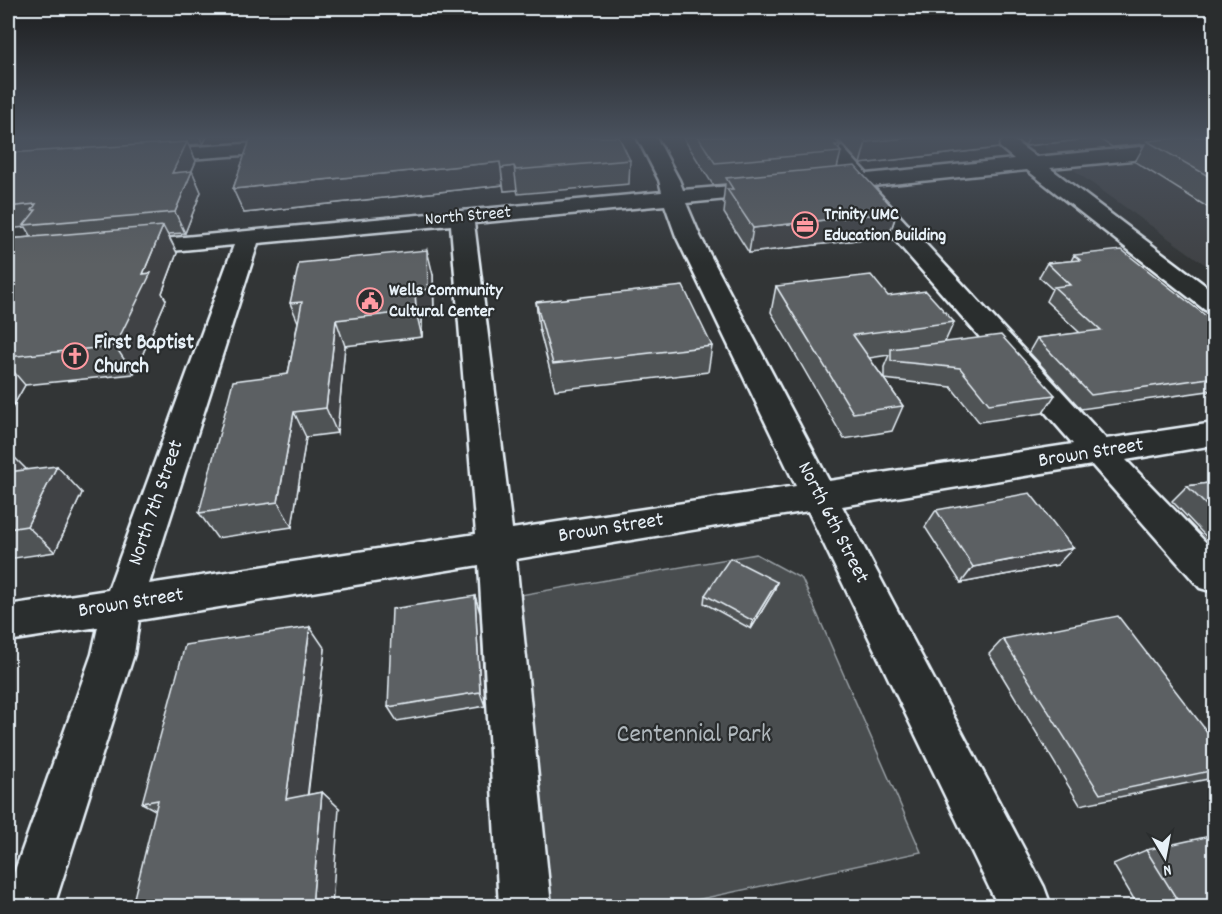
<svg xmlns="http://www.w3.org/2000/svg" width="1222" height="914" font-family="Dekko,sans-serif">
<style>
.built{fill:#3f4244}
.green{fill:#494d4f;stroke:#989fa4;stroke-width:1.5}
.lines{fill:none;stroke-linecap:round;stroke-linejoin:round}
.minor-casing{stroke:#e8f1f8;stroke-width:5}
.minor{fill:#2a2d2e;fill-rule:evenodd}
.wall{fill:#4f5355;stroke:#e8f1f8;stroke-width:1.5;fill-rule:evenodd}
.shaded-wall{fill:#404345;stroke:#e8f1f8;stroke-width:1.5}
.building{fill:#5c6063;stroke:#e8f1f8;stroke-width:1.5}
.labels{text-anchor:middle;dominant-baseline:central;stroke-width:4.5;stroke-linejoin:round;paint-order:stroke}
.far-poi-label{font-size:18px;font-weight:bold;fill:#e8f1f8;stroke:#2a2d2e;text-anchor:start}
.far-street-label{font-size:18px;fill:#e8f1f8;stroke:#2a2d2e}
.poi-label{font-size:21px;font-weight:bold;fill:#e8f1f8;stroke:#2a2d2e;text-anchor:start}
.street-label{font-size:21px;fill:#e8f1f8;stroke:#2a2d2e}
.near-park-label{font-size:26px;fill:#b0b8bd;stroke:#2a2d2e}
</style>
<rect width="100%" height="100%" fill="#323536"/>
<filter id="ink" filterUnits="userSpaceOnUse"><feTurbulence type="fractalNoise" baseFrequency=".0167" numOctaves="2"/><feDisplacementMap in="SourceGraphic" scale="12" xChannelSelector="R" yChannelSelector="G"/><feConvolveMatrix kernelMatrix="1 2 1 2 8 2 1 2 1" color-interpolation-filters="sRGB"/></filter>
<g filter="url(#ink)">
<path class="built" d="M 1032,137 L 1214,137 L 1214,271 L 1083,177 Z"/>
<path class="green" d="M 756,554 L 802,579 L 921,852 L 668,906 L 546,906 L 520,595 Z"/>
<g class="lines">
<g class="minor-casing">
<path id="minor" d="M 637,137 L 656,137 L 679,180 L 683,190 L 768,183 L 776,184 L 779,189 L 776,194 L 768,195 L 686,203 L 700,236 L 829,481 L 1073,444 L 855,194 L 853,188 L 825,190 L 818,188 L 814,184 L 818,180 L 846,176 L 814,137 L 833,137 L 867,174 L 1014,159 L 988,137 L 1009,137 L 1036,157 L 1214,140 L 1214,152 L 1050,168 L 1214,292 L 1214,312 L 1205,310 L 1027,170 L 872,186 L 1106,439 L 1214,423 L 1214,445 L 1126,460 L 1214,551 L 1214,592 L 1200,588 L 1092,465 L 842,506 L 1044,887 L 1051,906 L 998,906 L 808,511 L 516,559 L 551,906 L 499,906 L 479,565 L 139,620 L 134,654 L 54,906 L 8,906 L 8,890 L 92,654 L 98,627 L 8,641 L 8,605 L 108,590 L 234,245 L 129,255 L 121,253 L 117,248 L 121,243 L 662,192 L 659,180 ZM 665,205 L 676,236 L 796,486 L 512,529 L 474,223 ZM 451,225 L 476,534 L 149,584 L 258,243 Z
M 290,141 L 297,143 L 300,147 L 297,151 L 147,162 L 140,160 L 137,156 L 140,152 L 147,150 Z"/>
</g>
<use href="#minor" class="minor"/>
</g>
<path class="wall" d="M 8,137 L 207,137 L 203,144 L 189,145 L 196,161 L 192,171 L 201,192 L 185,233 L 168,234 L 177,253 L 162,293 L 166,300 L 134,374 L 25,385 L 8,415 L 8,239 L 32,237 L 26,227 L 8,229 Z
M 251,137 L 630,160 L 629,184 L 518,194 L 517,190 L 504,191 L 503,185 L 244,213 L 233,189 Z
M 684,137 L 833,137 L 840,145 L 839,150 L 841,152 L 837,168 L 897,212 L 889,236 L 749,253 L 724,213 L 725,204 L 723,202 L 725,184 L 713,185 L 684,139 Z
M 836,137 L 1002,137 L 998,148 L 860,164 Z
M 1012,137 L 1215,137 L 1215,212 L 1135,162 L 1145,144 L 1112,147 L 1098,138 L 1025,146 Z
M 1074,255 L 1215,323 L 1215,390 L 1081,409 L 1029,352 L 1037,338 L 1080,333 L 1046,301 L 1052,289 L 1039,277 L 1047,263 L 1071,261 Z
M 433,275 L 434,315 L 422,316 L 422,337 L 345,346 L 337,433 L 306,437 L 292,527 L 217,538 L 199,513 L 288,374 L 298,322 L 290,303 Z
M 776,286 L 888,296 L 954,322 L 945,342 L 1055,395 L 1043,413 L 979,422 L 951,387 L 884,379 L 903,406 L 892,431 L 844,439 L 771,312 ZM 889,355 L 884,367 L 884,379 L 869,358 Z
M 536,302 L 712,346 L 708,372 L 555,390 L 539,328 Z
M 8,451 L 26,470 L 82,493 L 55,552 L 8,559 Z
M 1215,482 L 1215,546 L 1172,501 L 1187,486 Z
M 936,510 L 1073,548 L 1057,565 L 961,583 L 925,527 Z
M 777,582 L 774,591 L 751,629 L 704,603 L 705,595 Z
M 475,596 L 480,613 L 485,706 L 397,721 L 388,707 Z
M 1003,639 L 1215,742 L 1215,775 L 1208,779 L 1080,805 L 989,654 Z
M 325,649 L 308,795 L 322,792 L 339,808 L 155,810 L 142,803 Z
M 1146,850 L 1215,906 L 1138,906 L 1113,864 Z"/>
<path class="shaded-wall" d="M 200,137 L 207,137 L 203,144 Z
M 916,137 L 1002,137 L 998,148 L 860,164 L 866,142 Z
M 1029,137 L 1098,137 L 1098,138 L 1025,146 Z
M 187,142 L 196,161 L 182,193 L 172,173 Z
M 500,162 L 503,185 L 244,213 L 233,189 Z
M 514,166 L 517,190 L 504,191 L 501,168 Z
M 192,171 L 201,192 L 185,233 L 175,212 Z
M 897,212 L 889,236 L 749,253 L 753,228 Z
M 163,226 L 177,253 L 162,293 L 166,300 L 134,374 L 115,346 L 143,274 Z
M 427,250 L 433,275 L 434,315 L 422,316 L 422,337 L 416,311 L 415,291 Z
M 336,320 L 345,346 L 337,433 L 326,408 Z
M 8,365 L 25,385 L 8,415 Z
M 294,412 L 306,437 L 292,527 L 278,502 Z
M 8,451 L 34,477 L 8,487 Z
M 57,466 L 82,493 L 55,552 L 27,526 Z
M 1073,548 L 1057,565 L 961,583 L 973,567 Z
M 777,582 L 774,591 L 751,629 L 753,621 Z
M 475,596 L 480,613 L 485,706 L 480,692 Z
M 310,627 L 325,649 L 305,815 L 286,799 Z
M 8,704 L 11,706 L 8,715 Z
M 322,792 L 339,808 L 332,906 L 312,906 Z"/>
<path class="building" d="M 251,137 L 619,137 L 630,160 L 516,170 L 514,166 L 501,168 L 500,162 L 233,189 Z
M 698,137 L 833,137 L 840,145 L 835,145 L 841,152 L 715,163 Z
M 861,137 L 916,137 L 866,142 Z
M 1187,137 L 1215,137 L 1215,180 L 1147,141 Z
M 187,142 L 172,173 L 192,171 L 175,212 L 24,225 L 36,210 L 32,210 L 36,204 L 8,207 L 8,153 Z
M 855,166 L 897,212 L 753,228 L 727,189 L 733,189 L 726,178 Z
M 163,226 L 143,274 L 151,273 L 115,346 L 8,357 L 8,239 Z
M 427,250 L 428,289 L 415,291 L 416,311 L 336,320 L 326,408 L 294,412 L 278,502 L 199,513 L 233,381 L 288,374 L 302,302 L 290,303 L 299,263 Z
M 1122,250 L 1215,323 L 1215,377 L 1091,395 L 1037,338 L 1101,330 L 1054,287 L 1070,285 L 1047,263 L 1080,260 L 1074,255 Z
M 871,275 L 888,296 L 926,291 L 954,322 L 853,335 L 903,406 L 853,413 L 776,286 Z
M 683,286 L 712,346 L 553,364 L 536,302 Z
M 1001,335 L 1055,395 L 989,404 L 960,368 L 891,361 L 891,349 Z
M 57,466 L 27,526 L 8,529 L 8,472 Z
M 1215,482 L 1215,514 L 1187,486 Z
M 1030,493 L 1073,548 L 973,567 L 936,510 Z
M 730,558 L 777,582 L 753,621 L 705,595 Z
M 475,596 L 480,692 L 388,707 L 392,609 Z
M 1118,616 L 1215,742 L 1215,770 L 1100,794 L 1003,639 Z
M 310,627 L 286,799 L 322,792 L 312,906 L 132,906 L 158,800 L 142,803 L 185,645 Z
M 1215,835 L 1215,906 L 1181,906 L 1146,850 Z"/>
</g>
<linearGradient id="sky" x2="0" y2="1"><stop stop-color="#1c1d1e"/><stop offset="0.52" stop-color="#49515d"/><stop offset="1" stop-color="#49515d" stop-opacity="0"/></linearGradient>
<rect width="1222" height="265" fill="url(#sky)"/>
<defs>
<g id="office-ring" transform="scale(1.35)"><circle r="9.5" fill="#2a2d2e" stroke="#ff9aa2" stroke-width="1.5"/><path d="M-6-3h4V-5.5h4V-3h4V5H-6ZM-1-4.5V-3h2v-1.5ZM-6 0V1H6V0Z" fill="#ff9aa2"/></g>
<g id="civic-ring" transform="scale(1.35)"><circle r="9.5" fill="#2a2d2e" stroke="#ff9aa2" stroke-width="1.5"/><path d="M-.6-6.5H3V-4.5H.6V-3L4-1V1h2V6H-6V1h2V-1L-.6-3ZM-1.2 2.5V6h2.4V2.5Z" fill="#ff9aa2"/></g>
<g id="church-ring" transform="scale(1.35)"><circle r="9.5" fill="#2a2d2e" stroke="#ff9aa2" stroke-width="1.5"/><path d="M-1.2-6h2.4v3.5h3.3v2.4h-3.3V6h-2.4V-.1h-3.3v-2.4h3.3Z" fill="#ff9aa2"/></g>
</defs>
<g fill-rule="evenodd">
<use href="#office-ring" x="805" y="225"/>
<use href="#civic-ring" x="370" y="301"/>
<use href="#church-ring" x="75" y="356"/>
</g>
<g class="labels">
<g class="far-poi-label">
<text x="824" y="215">Trinity UMC<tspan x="824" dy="21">Education Building</tspan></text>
<text x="389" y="291">Wells Community<tspan x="389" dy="21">Cultural Center</tspan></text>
</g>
<g class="far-street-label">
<text transform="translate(468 217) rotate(-5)">North Street</text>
</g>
<g class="poi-label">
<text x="94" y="344">First Baptist<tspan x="94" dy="24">Church</tspan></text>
</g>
<g class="street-label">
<text transform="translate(1091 454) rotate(-9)">Brown Street</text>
<text transform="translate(157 503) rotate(-71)">North 7th Street</text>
<text transform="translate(832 523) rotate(63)">North 6th Street</text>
<text transform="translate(611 529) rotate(-9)">Brown Street</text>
<text transform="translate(131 604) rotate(-9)">Brown Street</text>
</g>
<g class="near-park-label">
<text x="694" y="735">Centennial Park</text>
</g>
</g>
<rect width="1222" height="914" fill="none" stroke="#2a2d2e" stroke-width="30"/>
<rect x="15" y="15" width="1192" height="884" fill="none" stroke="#e8f1f8" stroke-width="2" filter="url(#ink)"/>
<g transform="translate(1165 857) rotate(170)" stroke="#2a2d2e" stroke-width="4.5" paint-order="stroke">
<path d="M0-4.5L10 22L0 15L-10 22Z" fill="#e8f1f8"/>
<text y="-9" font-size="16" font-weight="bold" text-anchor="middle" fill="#e8f1f8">N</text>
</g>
</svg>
